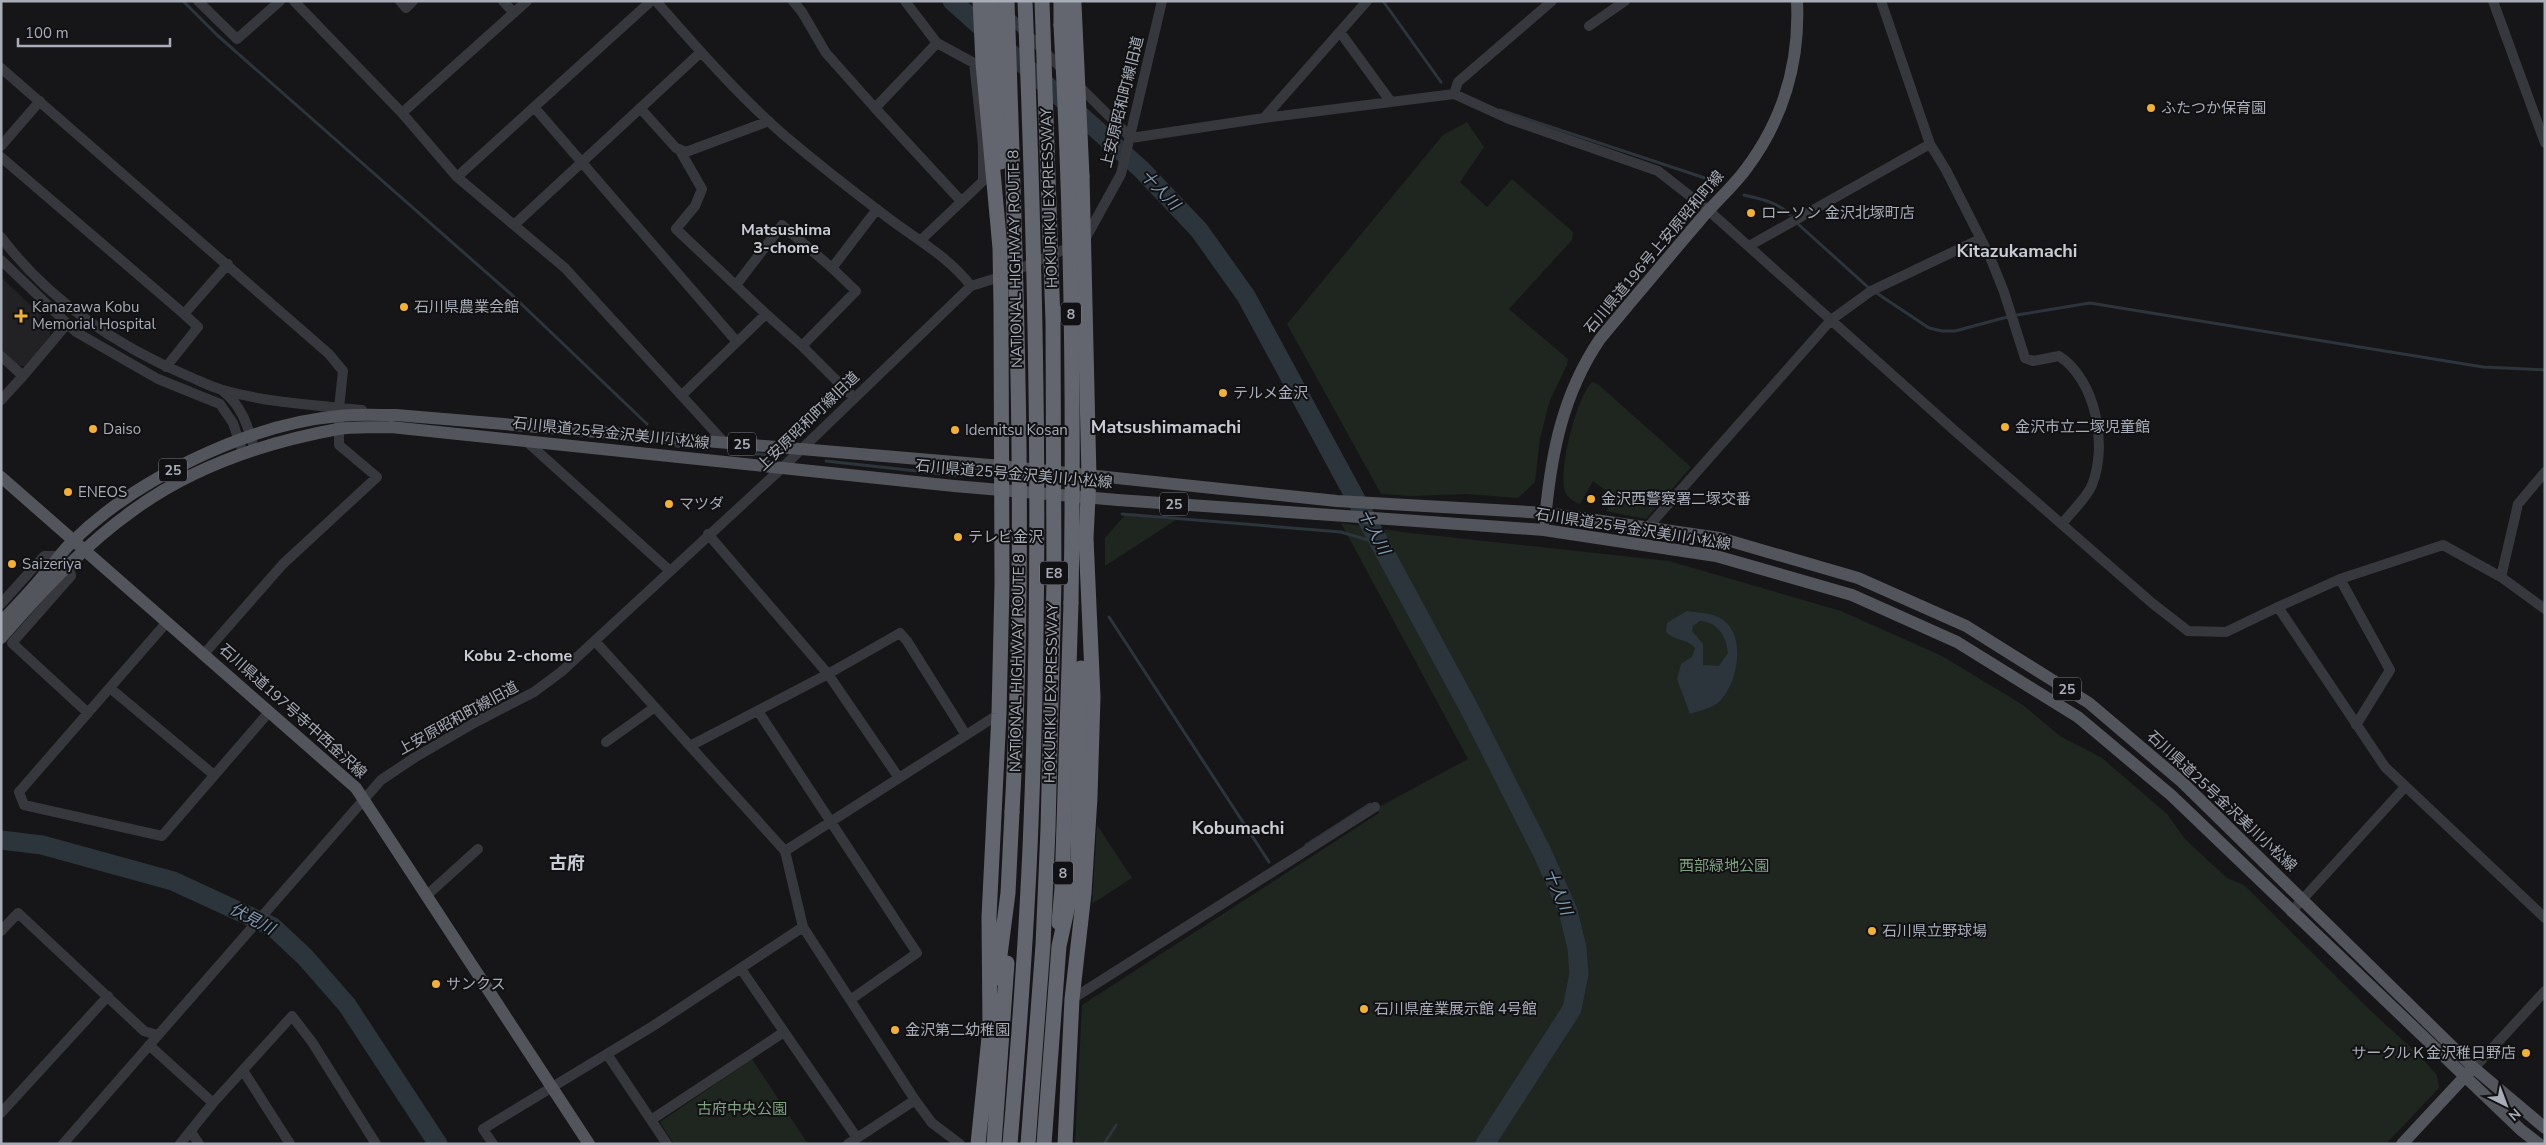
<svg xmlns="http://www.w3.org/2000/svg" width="2546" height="1145" font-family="'Nunito Sans','Noto Sans JP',sans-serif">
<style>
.built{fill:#222225}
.green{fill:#1e261f}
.water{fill:#2c353c;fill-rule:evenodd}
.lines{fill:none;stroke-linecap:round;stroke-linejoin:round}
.stream{stroke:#2c353c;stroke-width:3}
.river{stroke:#2c353c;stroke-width:19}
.minor{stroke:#37383d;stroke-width:10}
.major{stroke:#53555c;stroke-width:12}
.highway{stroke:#63666e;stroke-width:15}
.highway-bridge{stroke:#63666e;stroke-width:15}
.poi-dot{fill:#f2b134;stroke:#111113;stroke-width:2}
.labels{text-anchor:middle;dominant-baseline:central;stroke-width:4;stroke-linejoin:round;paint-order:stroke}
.shield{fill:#111113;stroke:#7b7e86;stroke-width:1}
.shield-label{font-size:14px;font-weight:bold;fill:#a8adb8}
.street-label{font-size:15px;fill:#a8adb8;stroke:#111113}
.poi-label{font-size:15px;fill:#a8adb8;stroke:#111113;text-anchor:start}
.park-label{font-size:15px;fill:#7fa381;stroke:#111113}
.water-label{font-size:16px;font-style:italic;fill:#7f9bb3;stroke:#111113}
.neighbourhood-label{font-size:16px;font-weight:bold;fill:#c9ccd4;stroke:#111113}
.quarter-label{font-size:18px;font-weight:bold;fill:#c9ccd4;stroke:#111113}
</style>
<rect width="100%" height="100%" fill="#161618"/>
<path class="built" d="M 1,277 L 50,324 L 50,336 L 25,366 L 18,366 L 1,350 Z"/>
<path class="green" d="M 1467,122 L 1484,147 L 1460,182 L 1487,207 L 1512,179 L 1573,232 L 1572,240 L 1509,309 L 1568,359 L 1567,365 L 1550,400 L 1540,438 L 1535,482 L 1518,498 L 1467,494 L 1412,496 L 1381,494 L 1287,324 L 1443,135 Z
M 1592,382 L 1599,385 L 1691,467 L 1646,519 L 1606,511 L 1616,498 L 1593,481 L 1580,504 C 1572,501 1566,497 1564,488 C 1560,465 1576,399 1592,382 Z
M 1125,515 L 1176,520 L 1105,566 L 1105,538 Z
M 1341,523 L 1410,533 L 1669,561 L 1841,611 L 1942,656 L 2023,705 L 2060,736 L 2102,758 L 2167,814 L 2185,839 L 2227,878 L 2244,885 L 2373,1013 L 2417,1053 L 2437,1075 L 2439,1088 L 2386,1144 L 1075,1144 L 1082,1005 L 1379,813 L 1377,808 L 1468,759 Z
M 1097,825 L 1132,878 L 1092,904 Z
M 752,1059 L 808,1144 L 674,1144 L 660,1122 Z"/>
<path class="water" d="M 1687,611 C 1697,613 1708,612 1718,617 C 1748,631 1739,683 1719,702 C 1712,708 1698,711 1690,714 L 1677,679 L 1681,664 L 1692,657 L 1695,648 C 1686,638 1675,641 1666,632 L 1667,623 ZM 1700,621 C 1718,622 1726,636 1728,653 L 1719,666 L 1703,665 L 1703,644 L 1692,631 L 1693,626 Z"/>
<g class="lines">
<path class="stream" d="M 183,1 L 217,35 L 513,296 L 647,424
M 1383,1 L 1441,82
M 1500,110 L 1717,182
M 1744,195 C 1761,199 1778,202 1790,215
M 1798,224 L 1870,289
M 1875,292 L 1929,328 L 1942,331 L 1955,331 L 2011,316 L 2090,303 L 2483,367 L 2545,370
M 676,446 L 707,449
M 738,452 L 766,455
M 826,461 L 962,476
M 1122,514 L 1341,532 L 1381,544
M 1109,617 L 1269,862
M 1306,845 L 1370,804
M 1104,1144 L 1116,1125"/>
<path class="river" d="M 952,1 L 1141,169 L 1199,230 L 1246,296 L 1470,710 L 1543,854 L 1568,911 L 1577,948 L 1579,974 L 1572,1009 L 1485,1144
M 1,840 L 42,845 L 173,881 L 273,927 L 305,957 L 347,1005 L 438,1144"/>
<path class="minor" d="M 198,1 L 237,39 L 280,1
M 294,1 L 402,113 L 527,1
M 400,1 L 406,8 L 413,1
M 503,1 L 514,13
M 656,1 C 696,47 739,96 785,136 C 817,163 850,189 883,214 C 914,238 947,255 971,286
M 793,1 L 802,12 L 826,53 L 875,108 L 937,43
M 905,1 L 937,43 L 974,63 L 983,145 L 983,181 L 922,239
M 1881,1 L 1930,144 L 1946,170 L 1990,257 L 2004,292 L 2025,358 L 2033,361 L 2059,356 C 2096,380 2108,445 2092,485 C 2086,499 2071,512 2062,524
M 2493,1 L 2545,143
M 1006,13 L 1065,72
M 1589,26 L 1625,1
M 1340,32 L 1391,102
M 1,68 L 329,354 L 343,371 L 339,408 L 339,445 L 377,477 L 283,564 L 204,654
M 1077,84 L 1131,138
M 1454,94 L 1458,82 L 1552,1
M 534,107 L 737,342
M 640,108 L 676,148 L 686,152 L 769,121
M 875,108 L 961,201
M 402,113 L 457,177 L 651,1
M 1264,118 L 1367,1
M 1131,138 L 1264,118 L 1454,94 L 1509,119 L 1658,171 L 1708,210 L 1955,431 L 2152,603 L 2188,631 L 2226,632 L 2278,607 L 2385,767 L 2545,918
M 1,146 L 40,101
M 679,149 L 702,189 L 695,206 L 676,229 L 766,314
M 1,157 L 184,314 L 228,264
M 457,177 L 565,268 L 724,442
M 514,225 L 701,52
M 1,237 C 48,300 117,346 188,376 C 200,381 211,387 223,390 C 268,403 316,405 362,410
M 1749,246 L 1930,144
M 1,260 L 76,332 L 158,379 L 220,404 L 233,423 L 241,447
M 736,285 L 782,225 L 832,268
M 802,346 L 854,398
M 1,356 L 23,376 L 67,324
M 166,367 L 198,327 L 184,314
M 223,391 C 243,407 248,427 255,451
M 682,395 L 766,314 L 802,346 L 856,291 L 832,268 L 877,209
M 1,400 L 23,376
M 525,440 L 669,570
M 2545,472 L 2518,504 L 2501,577 L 2545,609
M 1648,527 L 1831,320 L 1871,291 L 1980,239
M 708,534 L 828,674 L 899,778
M 69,566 L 71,576 L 12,643 L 88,713
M 1,604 L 44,556 L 59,556
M 2278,607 L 2340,579
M 167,622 L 19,792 L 24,805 L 162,836 L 269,712
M 110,688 L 214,775
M 758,711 L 917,953 L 850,1000
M 2356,725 L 2390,670 L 2340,579 L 2443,545 L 2501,577
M 606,742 L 655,707
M 690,746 L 828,674 L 900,633 L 907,641 L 966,735
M 785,851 L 999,714
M 426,896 L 478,849
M 2291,912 L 2405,787
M 803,927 L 915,1100 L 932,1123 L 960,1144
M 1,931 L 18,913 L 144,1031 L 157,1035
M 741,969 L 857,1138
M 1072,999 L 1375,807
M 149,1045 L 213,1103
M 607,1054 L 667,1144
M 2474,1068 L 2545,991
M 244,1072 L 290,1144
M 1,1113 L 108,996
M 651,1120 L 784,1032
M 191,1132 L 199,1144
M 63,1144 L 381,780 L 414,758 L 474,723 L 534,692 L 561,672 L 783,467 L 971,286 L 1000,277 L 1084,241 L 1121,174 L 1162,1
M 180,1144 L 213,1103 L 292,1016 L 312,1042 L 376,1144
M 493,1144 L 483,1129 L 653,1026 L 803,927 L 785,851 L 595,641
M 848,1144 L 915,1100"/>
<path class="major" d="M 1,477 L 356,788 L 589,1144
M 1545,520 C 1551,455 1562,395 1600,339 C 1633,299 1667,259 1700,220 C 1715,202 1733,187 1746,169 C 1783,120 1800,62 1797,1
M 1,622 C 15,607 29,593 42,577 C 53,565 62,551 74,540 C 138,478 249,424 339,416 C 357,414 377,415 396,415 L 1002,466 L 1337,501 L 1546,513 L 1720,538 L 1858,578 L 1966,626 L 2089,703 L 2182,782 L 2474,1068 L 2545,1128
M 1,638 C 41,592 85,544 135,509 C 193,467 267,442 338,429 C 355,426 374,428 391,427 L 954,486 L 1118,500 L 1544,530 L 1716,556 L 1852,595 L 1957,642 L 2078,717 L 2171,795 L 2521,1130 L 2539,1144
M 2402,1144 L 2470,1071"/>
<path class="highway" d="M 980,1 L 983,63 L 1000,248 L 1001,306 L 1002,584 L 999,714 L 989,917 L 990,1027
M 994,1 L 1001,162
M 1061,1 L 1061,25
M 1059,923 L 1062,888 L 1071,603
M 997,978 L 1008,893 L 1012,812
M 978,1144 L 991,1018
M 994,1144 L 1007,963
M 1065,1144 L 1072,999 L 1084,893 L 1090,797 L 1093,697 L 1086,538 L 1089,477 L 1082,176"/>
<path class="highway-bridge" d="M 1007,1 C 1016,271 1027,542 1012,812
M 1074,4 L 1082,176
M 1061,25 C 1072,217 1074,410 1071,603
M 1010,1144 C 1019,1037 1027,930 1031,823 C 1042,549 1036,275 1025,1
M 1028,1144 L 1043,945 L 1048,829 L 1054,581 L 1053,322 L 1042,1
M 1044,1144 L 1059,946 L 1078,860 L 1081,668"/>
</g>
<g class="poi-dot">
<circle cx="2151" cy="108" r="5"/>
<circle cx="1751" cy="213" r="5"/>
<circle cx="404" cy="307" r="5"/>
<path d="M18.5 308.5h5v5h5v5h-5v5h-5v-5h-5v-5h5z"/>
<circle cx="1223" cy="393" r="5"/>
<circle cx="2005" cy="427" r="5"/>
<circle cx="93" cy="429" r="5"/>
<circle cx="955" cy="430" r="5"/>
<circle cx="68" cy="492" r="5"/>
<circle cx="1591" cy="499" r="5"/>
<circle cx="669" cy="504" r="5"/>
<circle cx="958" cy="537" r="5"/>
<circle cx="12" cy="564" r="5"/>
<circle cx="1872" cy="931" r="5"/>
<circle cx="436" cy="984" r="5"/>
<circle cx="1364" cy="1009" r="5"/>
<circle cx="895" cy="1030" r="5"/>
<circle cx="2526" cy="1053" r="5"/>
</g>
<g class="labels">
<g class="shield">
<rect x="1061" y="302.5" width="20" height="23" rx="4"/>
<rect x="728" y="432.5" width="28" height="23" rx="4"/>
<rect x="159" y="458.5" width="28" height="23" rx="4"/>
<rect x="1160" y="492.5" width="28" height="23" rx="4"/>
<rect x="1040" y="561.5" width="28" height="23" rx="4"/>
<rect x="2053" y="677.5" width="28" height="23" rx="4"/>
<rect x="1053" y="861.5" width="20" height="23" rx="4"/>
</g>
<g class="shield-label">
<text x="1071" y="314">8</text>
<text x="742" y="444">25</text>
<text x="173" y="470">25</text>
<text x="1174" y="504">25</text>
<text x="1054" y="573">E8</text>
<text x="2067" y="689">25</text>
<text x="1063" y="873">8</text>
</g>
<g class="street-label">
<text transform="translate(1122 102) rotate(-76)">上安原昭和町線旧道</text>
<text transform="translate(1049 198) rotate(-92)">HOKURIKU EXPRESSWAY</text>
<text transform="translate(1654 252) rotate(-50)">石川県道196号上安原昭和町線</text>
<text transform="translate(1015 259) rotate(-91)">NATIONAL HIGHWAY ROUTE 8</text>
<text transform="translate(808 421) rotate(-44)">上安原昭和町線旧道</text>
<text transform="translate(611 433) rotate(6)">石川県道25号金沢美川小松線</text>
<text transform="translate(1014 474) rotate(5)">石川県道25号金沢美川小松線</text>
<text transform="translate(1633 529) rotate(9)">石川県道25号金沢美川小松線</text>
<text transform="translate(1017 663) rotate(-89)">NATIONAL HIGHWAY ROUTE 8</text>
<text transform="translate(1051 693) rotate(-89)">HOKURIKU EXPRESSWAY</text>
<text transform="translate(293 711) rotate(42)">石川県道197号寺中西金沢線</text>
<text transform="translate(458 718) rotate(-29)">上安原昭和町線旧道</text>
<text transform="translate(2222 801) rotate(43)">石川県道25号金沢美川小松線</text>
</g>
<g class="poi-label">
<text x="2161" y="108">ふたつか保育園</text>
<text x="1761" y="213">ローソン 金沢北塚町店</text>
<text x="32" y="307">Kanazawa Kobu<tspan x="32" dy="17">Memorial Hospital</tspan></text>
<text x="414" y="307">石川県農業会館</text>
<text x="1233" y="393">テルメ金沢</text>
<text x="2015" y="427">金沢市立二塚児童館</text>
<text x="103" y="429">Daiso</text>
<text x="965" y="430">Idemitsu Kosan</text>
<text x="78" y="492">ENEOS</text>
<text x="1601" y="499">金沢西警察署二塚交番</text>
<text x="679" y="504">マツダ</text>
<text x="968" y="537">テレビ金沢</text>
<text x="22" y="564">Saizeriya</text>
<text x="1882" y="931">石川県立野球場</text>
<text x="446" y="984">サンクス</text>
<text x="1374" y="1009">石川県産業展示館 4号館</text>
<text x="905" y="1030">金沢第二幼稚園</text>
<text x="2516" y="1053" text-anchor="end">サークルＫ金沢稚日野店</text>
</g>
<g class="park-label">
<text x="1724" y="866">西部緑地公園</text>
<text x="742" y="1109">古府中央公園</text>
</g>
<g class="water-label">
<text transform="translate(1160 190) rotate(46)">十人川</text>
<text transform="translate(1374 532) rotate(62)">十人川</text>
<text transform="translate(1558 892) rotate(68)">十人川</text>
<text transform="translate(252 919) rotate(28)">伏見川</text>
</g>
<g class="neighbourhood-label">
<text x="786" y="230">Matsushima<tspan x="786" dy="18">3-chome</tspan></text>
<text x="518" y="656">Kobu 2-chome</text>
</g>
<g class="quarter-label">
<text x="2017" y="251">Kitazukamachi</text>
<text x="1166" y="427">Matsushimamachi</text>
<text x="1238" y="828">Kobumachi</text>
<text x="567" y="863">古府</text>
</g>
</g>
<rect width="2546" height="1145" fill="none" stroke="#a8adb8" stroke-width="5"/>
<g transform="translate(2506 1105) rotate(138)" stroke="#111113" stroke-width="4" paint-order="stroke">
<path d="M0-4L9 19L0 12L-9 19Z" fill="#a8adb8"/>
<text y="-8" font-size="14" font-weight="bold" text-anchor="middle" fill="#a8adb8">N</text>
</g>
<path d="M18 38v8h152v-8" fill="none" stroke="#a8adb8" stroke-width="2.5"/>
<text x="25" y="38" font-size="15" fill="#a8adb8" stroke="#111113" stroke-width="4" paint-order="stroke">100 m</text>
</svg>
